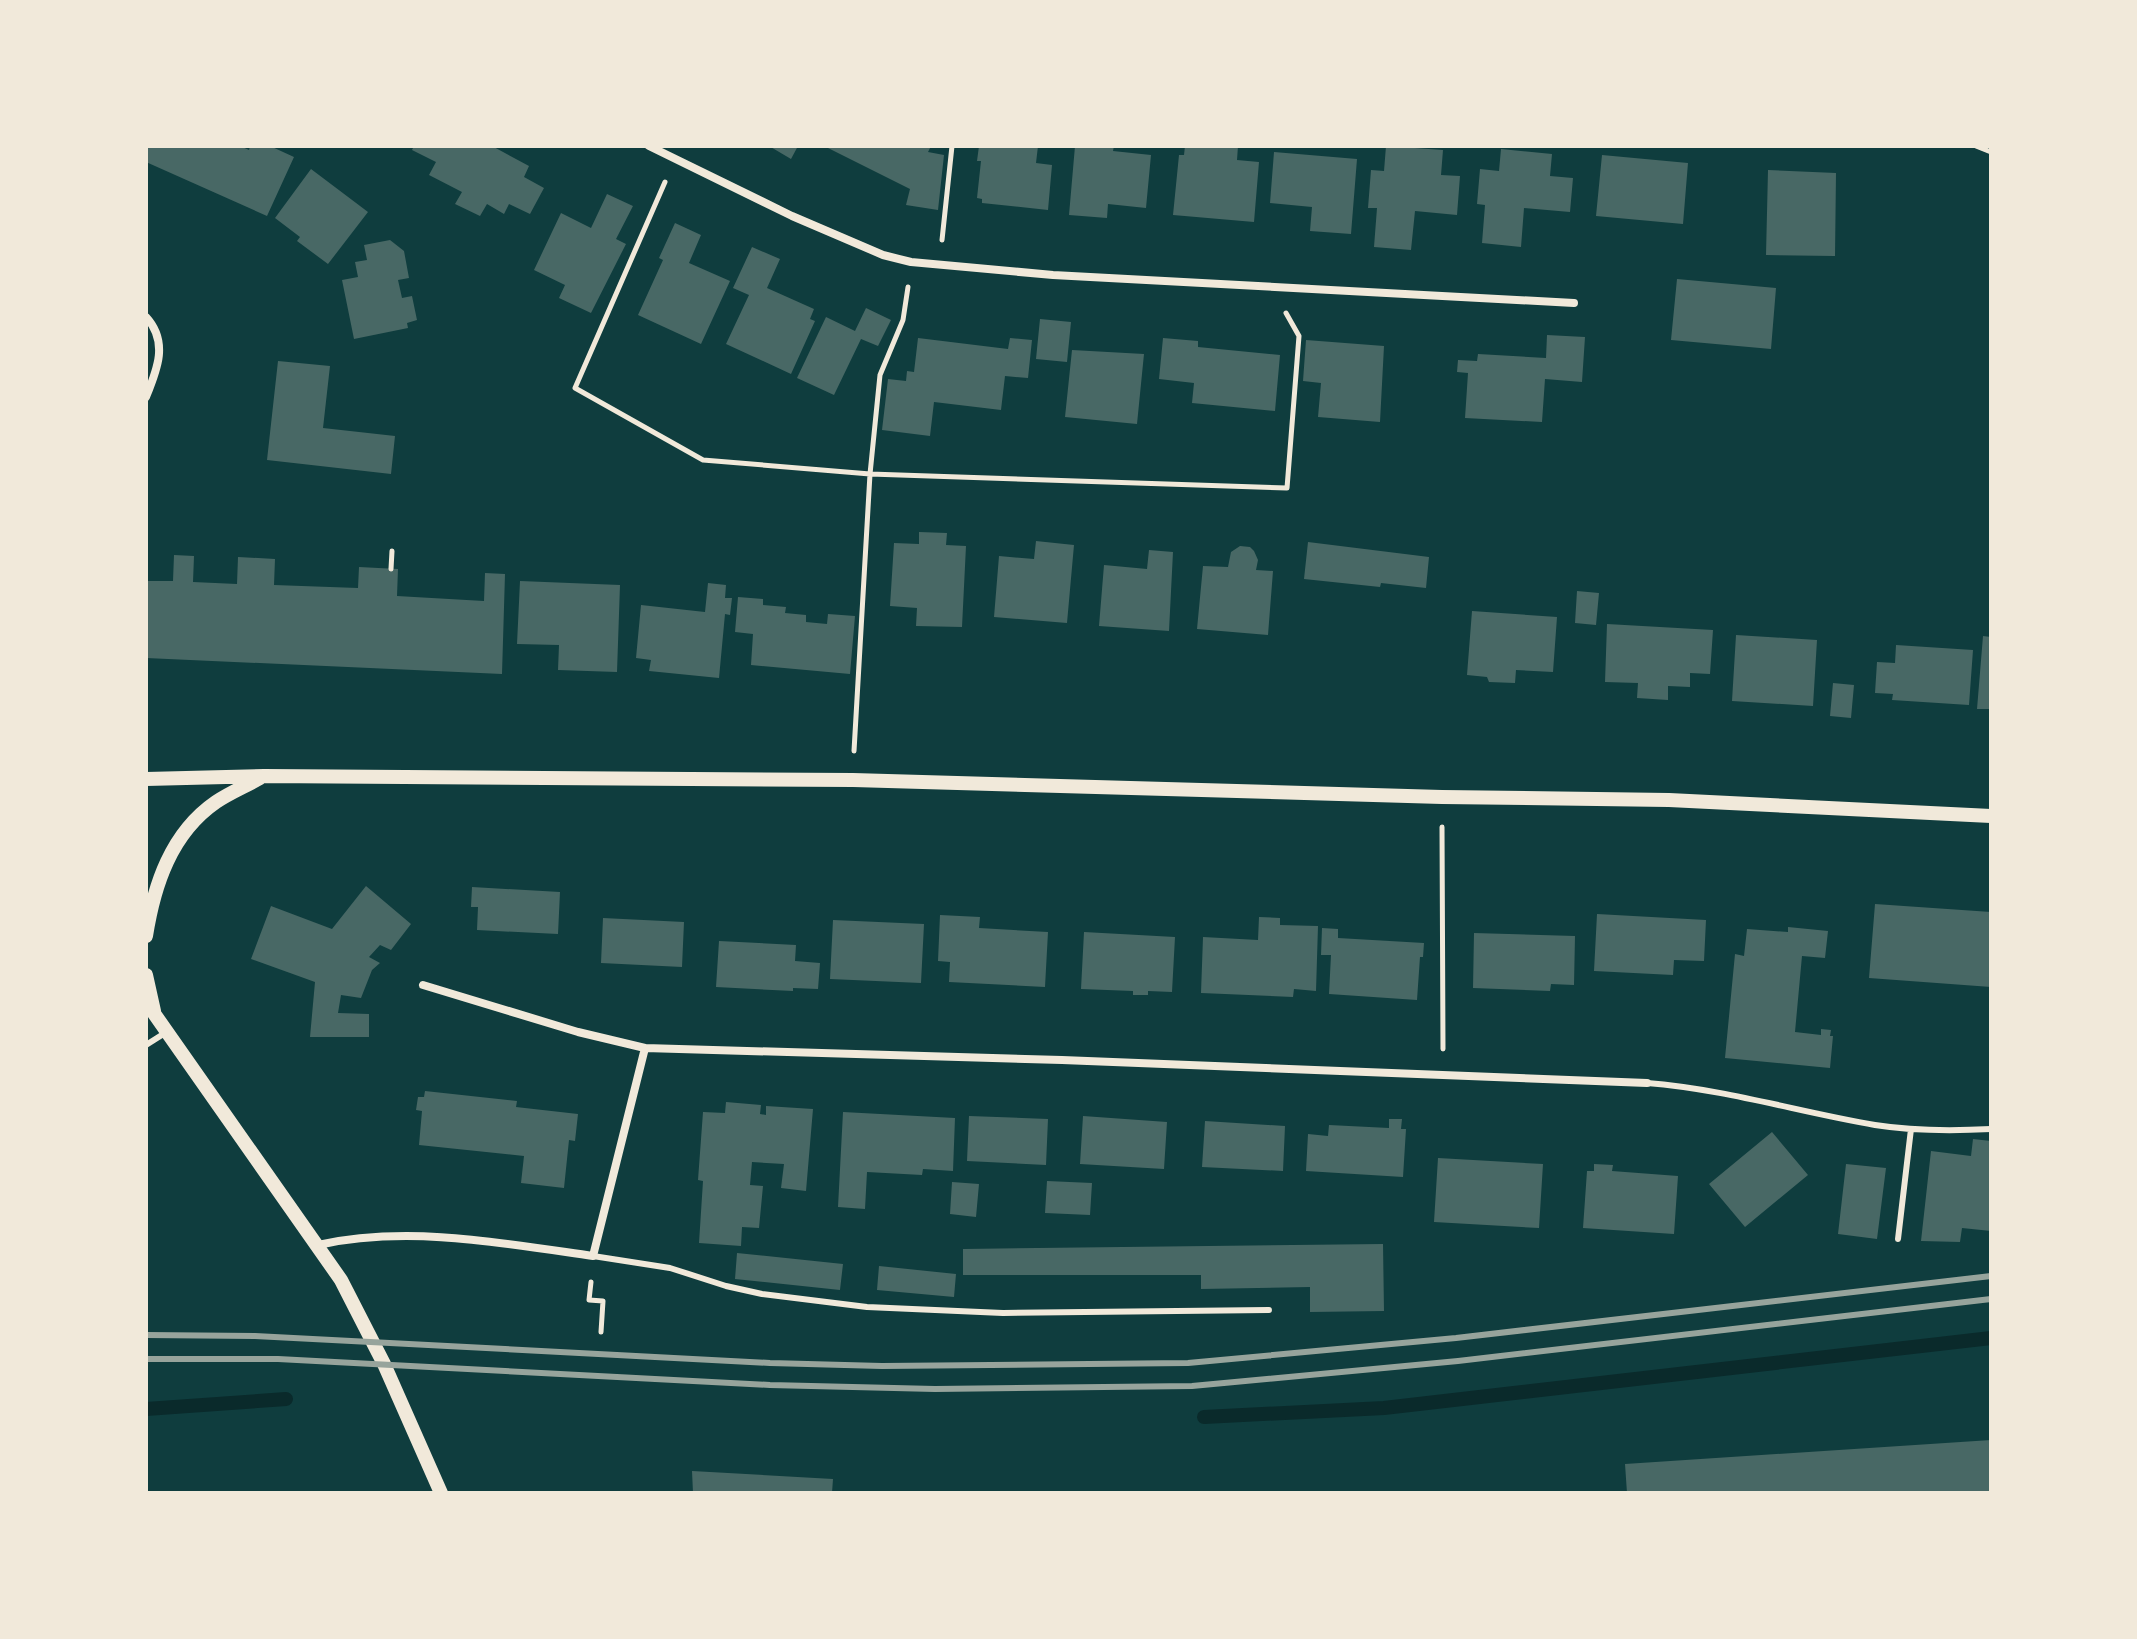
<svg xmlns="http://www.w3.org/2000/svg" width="2137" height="1639" font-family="'Open Sans',sans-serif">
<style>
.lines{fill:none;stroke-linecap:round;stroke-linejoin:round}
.stream{stroke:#0a2a2b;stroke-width:14}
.building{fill:#486865}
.path{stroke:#f1e9da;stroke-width:5}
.service{stroke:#f1e9da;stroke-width:6}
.minor{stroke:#f1e9da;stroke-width:8}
.tertiary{stroke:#f1e9da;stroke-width:14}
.rail{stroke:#97a49c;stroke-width:6}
</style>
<rect width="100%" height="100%" fill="#0f3d3e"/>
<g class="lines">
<path class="stream" d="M 146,1409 L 286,1399
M 1204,1417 L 1384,1408 L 1991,1338"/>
</g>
<path class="building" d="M 146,146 L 240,146 L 249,150 L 250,146 L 270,146 L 294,157 L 267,216 L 146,162 Z
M 414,146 L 492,146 L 529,166 L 524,177 L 544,188 L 530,214 L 509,204 L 504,214 L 487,204 L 480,216 L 455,204 L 462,192 L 429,175 L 436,162 L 412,150 Z
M 769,146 L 798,146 L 791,159 Z
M 830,146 L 931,146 L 928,152 L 944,155 L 938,210 L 906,205 L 910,189 L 828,148 Z
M 979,146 L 1038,146 L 1036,163 L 1052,165 L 1048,210 L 982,203 L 982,199 L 977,198 L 981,161 L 977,161 Z
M 1075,146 L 1114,146 L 1113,151 L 1151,155 L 1146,208 L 1108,204 L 1107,218 L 1069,215 Z
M 1185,146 L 1238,146 L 1237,160 L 1259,162 L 1254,222 L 1173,215 L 1179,155 L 1184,155 Z
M 1386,146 L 1443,150 L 1441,175 L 1460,176 L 1457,215 L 1415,211 L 1411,250 L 1374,247 L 1377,208 L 1368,208 L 1371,170 L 1384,171 Z
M 1501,149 L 1552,154 L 1550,176 L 1573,178 L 1570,212 L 1524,208 L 1521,247 L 1482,243 L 1485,205 L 1477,204 L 1480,169 L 1499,171 Z
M 1274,152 L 1357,159 L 1351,234 L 1310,231 L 1312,207 L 1270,203 Z
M 1602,155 L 1688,163 L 1683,224 L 1596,216 Z
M 311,169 L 368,212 L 328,264 L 297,241 L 300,237 L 275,218 Z
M 1768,170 L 1836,173 L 1835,256 L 1766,255 Z
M 607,194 L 633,206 L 616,239 L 626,244 L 591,313 L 559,298 L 565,285 L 534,270 L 561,213 L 591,228 Z
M 675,223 L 701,235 L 689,263 L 730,281 L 701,344 L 638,315 L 663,260 L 659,258 Z
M 390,240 L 404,251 L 409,278 L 398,280 L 402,298 L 412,296 L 417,320 L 407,323 L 408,328 L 354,339 L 342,280 L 358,277 L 355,262 L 367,260 L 364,245 Z
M 752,247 L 780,259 L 767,288 L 814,309 L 810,319 L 815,321 L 791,374 L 726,344 L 749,295 L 733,288 Z
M 1677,279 L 1776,288 L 1771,349 L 1671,340 Z
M 866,308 L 891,320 L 878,346 L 861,339 L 834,395 L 797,378 L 826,317 L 855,331 Z
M 1040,319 L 1071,322 L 1067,362 L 1036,359 Z
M 1547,335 L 1585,337 L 1582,382 L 1545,379 L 1542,422 L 1465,418 L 1468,373 L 1457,372 L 1458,360 L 1477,361 L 1478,354 L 1546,358 Z
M 918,338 L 1008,349 L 1010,338 L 1032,340 L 1028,378 L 1005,376 L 1001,410 L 934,402 L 930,436 L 882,430 L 888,379 L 906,381 L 907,371 L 914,372 Z
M 1163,338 L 1198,341 L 1198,347 L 1280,355 L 1275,411 L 1192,403 L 1194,383 L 1159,379 Z
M 1306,340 L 1384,346 L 1380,422 L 1318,417 L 1321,383 L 1303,381 Z
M 1072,350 L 1144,354 L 1137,424 L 1065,417 Z
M 278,361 L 330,366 L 323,428 L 395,436 L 391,474 L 267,460 Z
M 919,532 L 947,533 L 946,545 L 966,546 L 962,627 L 916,626 L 917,608 L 890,606 L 894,543 L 919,544 Z
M 1036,541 L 1074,545 L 1067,623 L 994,617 L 999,556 L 1034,559 Z
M 1308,542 L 1429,557 L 1426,588 L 1381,583 L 1380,587 L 1304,579 Z
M 1240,546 L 1250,547 L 1254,551 L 1258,560 L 1256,570 L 1273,571 L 1268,635 L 1197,629 L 1203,566 L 1228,567 L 1231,552 Z
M 1149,550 L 1173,552 L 1169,631 L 1099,626 L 1104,565 L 1147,569 Z
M 174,555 L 194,556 L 193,582 L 237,584 L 238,557 L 275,559 L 274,585 L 358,588 L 359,567 L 398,569 L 397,596 L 484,601 L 485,573 L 505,574 L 502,674 L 146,658 L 146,581 L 173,581 Z
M 520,581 L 620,585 L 617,672 L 558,670 L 559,645 L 517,644 Z
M 708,583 L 726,585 L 725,598 L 732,598 L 730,615 L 725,614 L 719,678 L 649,671 L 651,660 L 636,658 L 641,605 L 705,612 Z
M 1577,591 L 1599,593 L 1596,625 L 1575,623 Z
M 738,597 L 763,599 L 763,605 L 786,607 L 785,613 L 806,615 L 806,622 L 827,624 L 828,614 L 855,616 L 850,674 L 751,665 L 753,634 L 735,632 Z
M 1472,611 L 1557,617 L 1553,672 L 1516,670 L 1515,683 L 1489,682 L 1487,677 L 1467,675 Z
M 1607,624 L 1713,630 L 1710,674 L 1690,673 L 1690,687 L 1668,686 L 1668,700 L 1637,698 L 1638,683 L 1605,682 Z
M 1736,635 L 1817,640 L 1813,706 L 1732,701 Z
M 1983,636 L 1991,637 L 1991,709 L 1977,709 Z
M 1896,645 L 1973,650 L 1969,705 L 1892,700 L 1893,694 L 1875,693 L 1877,662 L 1895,663 Z
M 1833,683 L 1854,685 L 1851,718 L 1830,716 Z
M 366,886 L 411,924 L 391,950 L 380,945 L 369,957 L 380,963 L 372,970 L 361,998 L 341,995 L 338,1013 L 369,1014 L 369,1037 L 310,1037 L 315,982 L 251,959 L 271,906 L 332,929 Z
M 472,887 L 560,892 L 558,934 L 477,930 L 478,907 L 471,907 Z
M 1875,904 L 1991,912 L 1991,987 L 1869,978 Z
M 1597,914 L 1706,920 L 1704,961 L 1674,960 L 1673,975 L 1594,971 Z
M 940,915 L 980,917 L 979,928 L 1048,932 L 1045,987 L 949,982 L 950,962 L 938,961 Z
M 1259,917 L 1280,918 L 1280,925 L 1318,926 L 1316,991 L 1294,989 L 1293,997 L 1201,993 L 1203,937 L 1258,940 Z
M 603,918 L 684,922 L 682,967 L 601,963 Z
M 833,920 L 924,924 L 921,983 L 830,979 Z
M 1788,927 L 1828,931 L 1825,958 L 1802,956 L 1795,1032 L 1821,1035 L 1821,1029 L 1831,1030 L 1830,1036 L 1833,1036 L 1830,1068 L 1725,1058 L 1735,954 L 1744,956 L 1747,929 L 1788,932 Z
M 1322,928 L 1338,929 L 1338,938 L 1424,943 L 1423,957 L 1420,957 L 1417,1000 L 1329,994 L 1331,955 L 1321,955 Z
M 1084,932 L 1175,937 L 1172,992 L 1148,991 L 1148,995 L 1133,995 L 1133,991 L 1081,989 Z
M 1474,933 L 1575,936 L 1574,985 L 1551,984 L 1550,991 L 1473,988 Z
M 719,941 L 796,945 L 795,961 L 820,963 L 818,989 L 793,988 L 793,991 L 716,987 Z
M 425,1091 L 517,1101 L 516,1107 L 578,1114 L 575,1141 L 569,1140 L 564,1188 L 521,1183 L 524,1156 L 419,1145 L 422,1111 L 416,1110 L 418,1097 L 424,1097 Z
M 726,1102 L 761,1105 L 760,1114 L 766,1115 L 766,1106 L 813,1109 L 806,1191 L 781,1188 L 784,1164 L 752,1162 L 750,1185 L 763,1186 L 759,1228 L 742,1227 L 741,1246 L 699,1243 L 703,1181 L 698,1180 L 703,1112 L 725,1113 Z
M 843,1112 L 955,1118 L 953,1171 L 923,1169 L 922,1175 L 867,1172 L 865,1209 L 838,1207 Z
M 969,1116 L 1048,1119 L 1046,1165 L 967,1161 Z
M 1083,1116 L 1167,1122 L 1164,1169 L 1080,1164 Z
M 1389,1119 L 1402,1119 L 1401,1129 L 1406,1129 L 1403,1177 L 1306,1171 L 1308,1134 L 1328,1136 L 1329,1125 L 1389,1128 Z
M 1205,1121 L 1285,1126 L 1283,1171 L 1202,1167 Z
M 1772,1132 L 1808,1175 L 1745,1227 L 1709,1184 Z
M 1973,1139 L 1991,1141 L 1991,1231 L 1962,1228 L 1960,1242 L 1921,1241 L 1931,1151 L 1971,1156 Z
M 1438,1158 L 1543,1164 L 1539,1228 L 1434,1222 Z
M 1594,1164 L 1613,1165 L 1612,1171 L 1678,1176 L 1674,1234 L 1583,1228 L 1587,1171 L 1594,1171 Z
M 1846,1164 L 1886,1168 L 1877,1239 L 1838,1234 Z
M 1047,1181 L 1092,1183 L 1090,1215 L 1045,1213 Z
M 952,1182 L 979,1184 L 976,1217 L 950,1214 Z
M 1383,1244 L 1384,1311 L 1310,1312 L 1310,1287 L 1201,1289 L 1201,1275 L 963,1275 L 963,1249 Z
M 737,1253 L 843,1264 L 840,1290 L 735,1279 Z
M 879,1266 L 956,1274 L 954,1297 L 877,1290 Z
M 1991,1440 L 1991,1493 L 1627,1493 L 1625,1464 Z
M 692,1471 L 833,1479 L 832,1493 L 693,1493 Z"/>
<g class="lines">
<path class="path" d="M 1976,146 L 1991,152
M 665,182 L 575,388 L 703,460 L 870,474 L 854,751
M 942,240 L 952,146
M 908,287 L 903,320 L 880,375 L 870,474 L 1287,488 L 1299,336 L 1286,313
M 391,569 L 392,551
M 1442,827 L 1443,1049
M 591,1282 L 589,1300 L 603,1301 L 601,1332"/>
<path class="service" d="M 146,1045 L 165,1033
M 1647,1083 C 1724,1089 1799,1112 1875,1125 C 1913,1131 1953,1131 1991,1129
M 1898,1239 L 1911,1129
M 593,1256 L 670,1268 L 726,1286 L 762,1294 L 867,1307 L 1003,1313 L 1269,1310"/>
<path class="minor" d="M 649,146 L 792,216 L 883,255 L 911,262 L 1053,275 L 1574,303
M 146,317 C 169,342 157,370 146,397
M 423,985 L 578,1032 L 645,1048
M 318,1245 C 407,1225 503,1243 593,1256 L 645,1048 L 1062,1060 L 1647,1083"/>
<path class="tertiary" d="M 146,779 L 264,776 L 853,780 L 1442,797 L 1669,800 L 1991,816
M 146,936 C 154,885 171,833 216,802 C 229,793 246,786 260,778
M 146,975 L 154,1011
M 146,1002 L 341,1280 L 384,1364 L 441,1493"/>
<path class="rail" d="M 146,1335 L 255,1336 L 770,1363 L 882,1366 L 1188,1363 L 1456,1338 L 1991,1276
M 146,1359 L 278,1359 L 770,1385 L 935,1389 L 1192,1386 L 1458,1361 L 1991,1299"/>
</g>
<rect width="2137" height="1639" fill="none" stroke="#f1e9da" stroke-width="296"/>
</svg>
